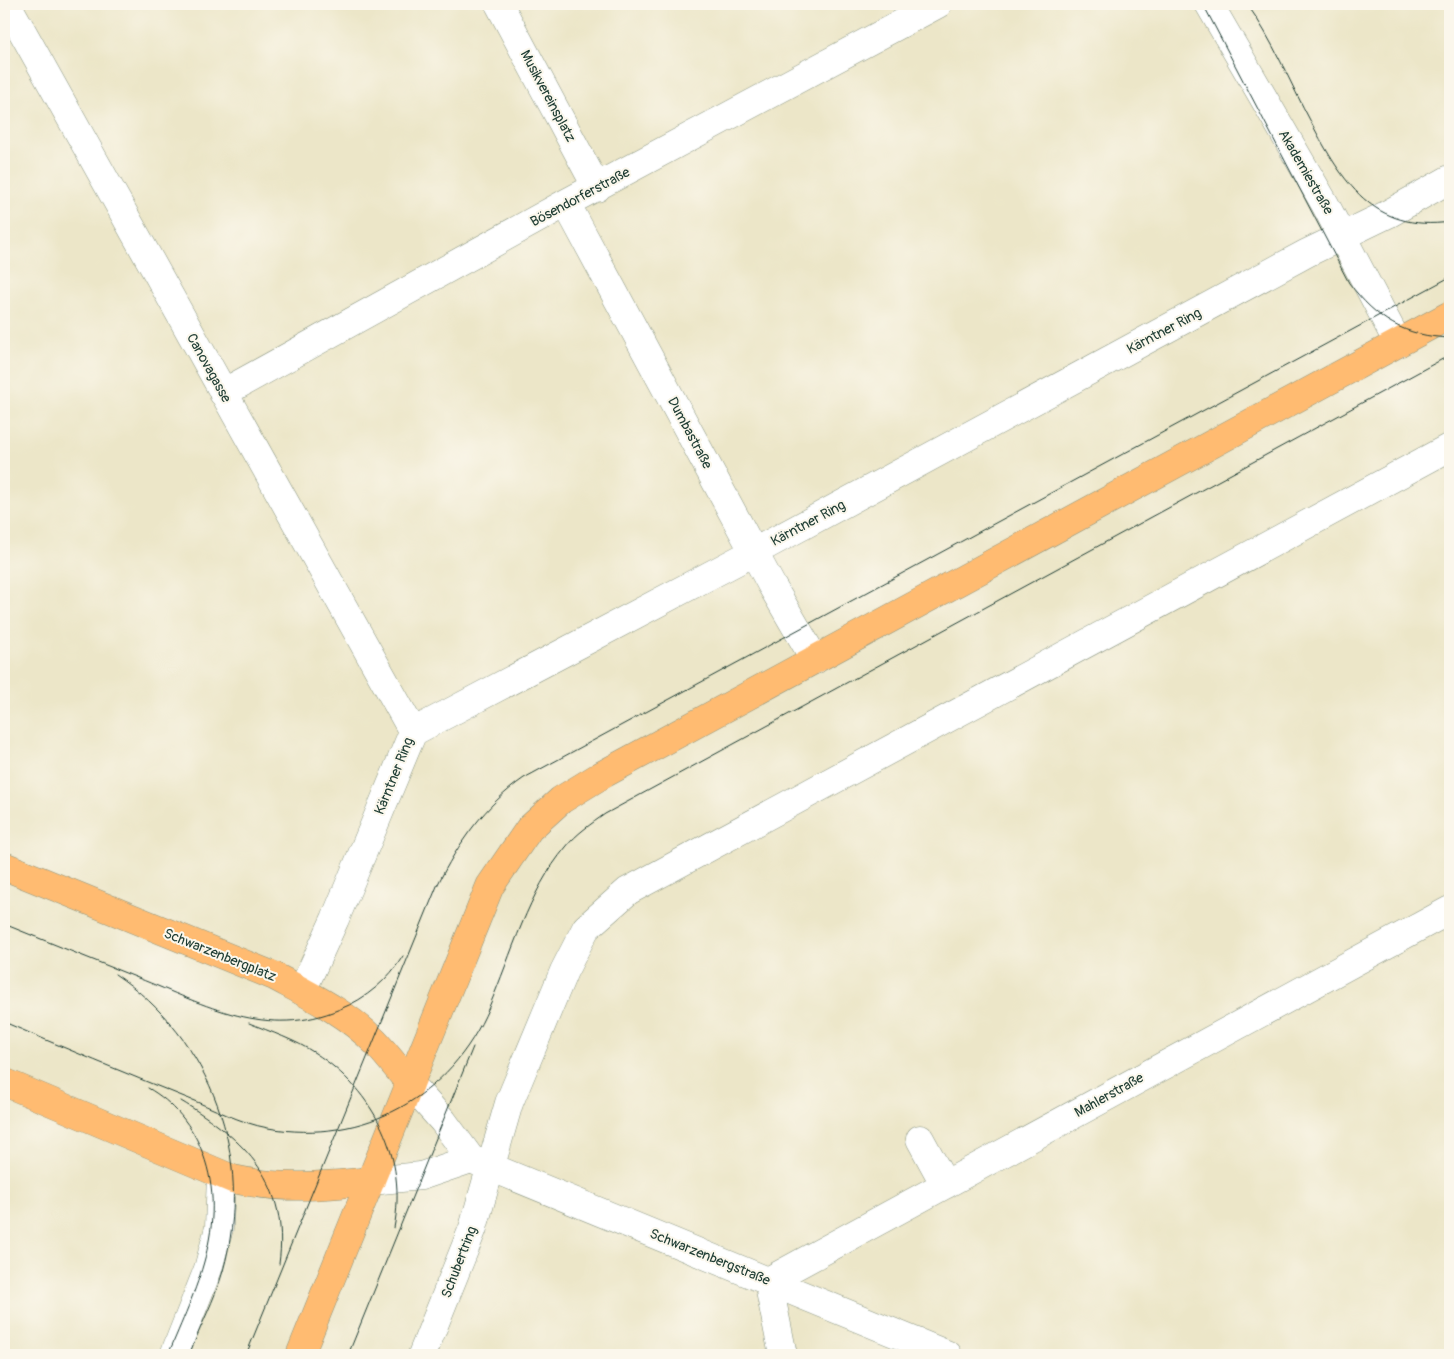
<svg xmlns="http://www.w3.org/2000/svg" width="1454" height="1359" font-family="Pangolin,sans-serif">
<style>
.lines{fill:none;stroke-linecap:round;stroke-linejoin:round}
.minor-casing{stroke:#86927e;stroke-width:29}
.major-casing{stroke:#86927e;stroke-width:29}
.minor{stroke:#fff;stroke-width:28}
.major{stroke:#ffbb71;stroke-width:28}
.tram{stroke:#1f3d34;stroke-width:1}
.labels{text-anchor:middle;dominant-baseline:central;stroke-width:4;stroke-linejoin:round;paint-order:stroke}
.street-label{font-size:14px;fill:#1f3d34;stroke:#fbf7ec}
</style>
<rect width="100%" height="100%" fill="#fbf7ec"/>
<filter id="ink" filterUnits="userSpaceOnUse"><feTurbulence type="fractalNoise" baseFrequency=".02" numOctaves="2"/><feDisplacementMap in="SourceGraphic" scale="10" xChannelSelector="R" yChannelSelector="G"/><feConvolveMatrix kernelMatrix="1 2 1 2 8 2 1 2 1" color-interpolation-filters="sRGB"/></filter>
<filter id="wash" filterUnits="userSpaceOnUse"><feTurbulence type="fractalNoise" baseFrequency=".0096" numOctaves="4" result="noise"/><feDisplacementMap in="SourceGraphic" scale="20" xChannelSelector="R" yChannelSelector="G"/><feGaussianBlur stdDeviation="1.12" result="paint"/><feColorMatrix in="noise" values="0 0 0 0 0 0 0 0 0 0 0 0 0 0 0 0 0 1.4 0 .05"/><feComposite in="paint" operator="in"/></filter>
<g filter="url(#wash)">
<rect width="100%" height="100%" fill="#ece6c8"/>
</g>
<g filter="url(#ink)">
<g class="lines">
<g class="minor-casing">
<path id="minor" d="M 7,4 L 413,732
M 499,4 L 597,188
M 1209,4 L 1325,204 L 1398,343
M 566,203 L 772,586 L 815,660
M 223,393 L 566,203 L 938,4
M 302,991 L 335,919 L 413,732 L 754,552 L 1307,253 L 1388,214 L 1450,179
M 410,1084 L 443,1121 L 471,1159 L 948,1355
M 920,1139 L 945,1185
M 371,1181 L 421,1176 L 471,1159
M 768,1281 L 1450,910
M 768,1281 L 783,1355
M 174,1355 L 208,1269 L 219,1228 L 221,1176
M 422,1355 L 473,1228 L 509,1103 L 564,971 L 586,928 L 628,891 L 1450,447"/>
</g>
<g class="major-casing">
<path id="major" d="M 4,866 L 274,976 C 309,995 347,1013 375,1042 C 387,1055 399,1070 410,1084
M 4,1082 L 233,1179 C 282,1190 322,1186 371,1181
M 300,1355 L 490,886 L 529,829 L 561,800 L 600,776 L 1450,315"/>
</g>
<use href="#minor" class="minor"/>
<use href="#major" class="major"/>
<path class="tram" d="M 1203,4 L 1349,283 C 1377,320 1404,336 1450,338
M 1247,4 C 1273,40 1290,83 1311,122 C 1342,181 1373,233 1450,222
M 4,924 C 48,942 93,960 138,978 C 206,1005 267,1040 340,1009 C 366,999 389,979 403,956
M 115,974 C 212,1039 255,1158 223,1271 C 215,1299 200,1327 189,1355
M 4,1022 C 64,1048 125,1073 187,1098 C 213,1108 240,1123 268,1128 C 364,1145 451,1097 489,1007 C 512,954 528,892 566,847 C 576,834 591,824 605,814 L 1450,355
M 249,1023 C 271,1032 295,1040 315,1053 C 374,1091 408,1158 394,1228
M 148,1088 C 173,1102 193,1126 203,1154 C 229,1225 195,1290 168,1355
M 181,1101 C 246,1140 290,1183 279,1264
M 246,1355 L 437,886 C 458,843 485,805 524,778 L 1450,277
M 348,1355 L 473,1047"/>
</g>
</g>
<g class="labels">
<g class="street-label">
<text transform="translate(548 96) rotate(62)">Musikvereinsplatz</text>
<text transform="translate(1306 172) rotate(60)">Akademiestraße</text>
<text transform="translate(580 197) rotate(-28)">Bösendorferstraße</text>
<text transform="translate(1164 331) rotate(-28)">Kärntner Ring</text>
<text transform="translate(209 368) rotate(61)">Canovagasse</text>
<text transform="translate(690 433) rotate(62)">Dumbastraße</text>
<text transform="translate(808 523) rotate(-28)">Kärntner Ring</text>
<text transform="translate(394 776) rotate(-68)">Kärntner Ring</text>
<text transform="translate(220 955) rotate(22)">Schwarzenbergplatz</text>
<text transform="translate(1109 1095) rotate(-29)">Mahlerstraße</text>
<text transform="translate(710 1257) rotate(22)">Schwarzenbergstraße</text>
<text transform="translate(459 1262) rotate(-69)">Schubertring</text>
</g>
</g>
<rect width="1454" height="1359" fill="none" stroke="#fbf7ec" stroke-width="20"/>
</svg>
